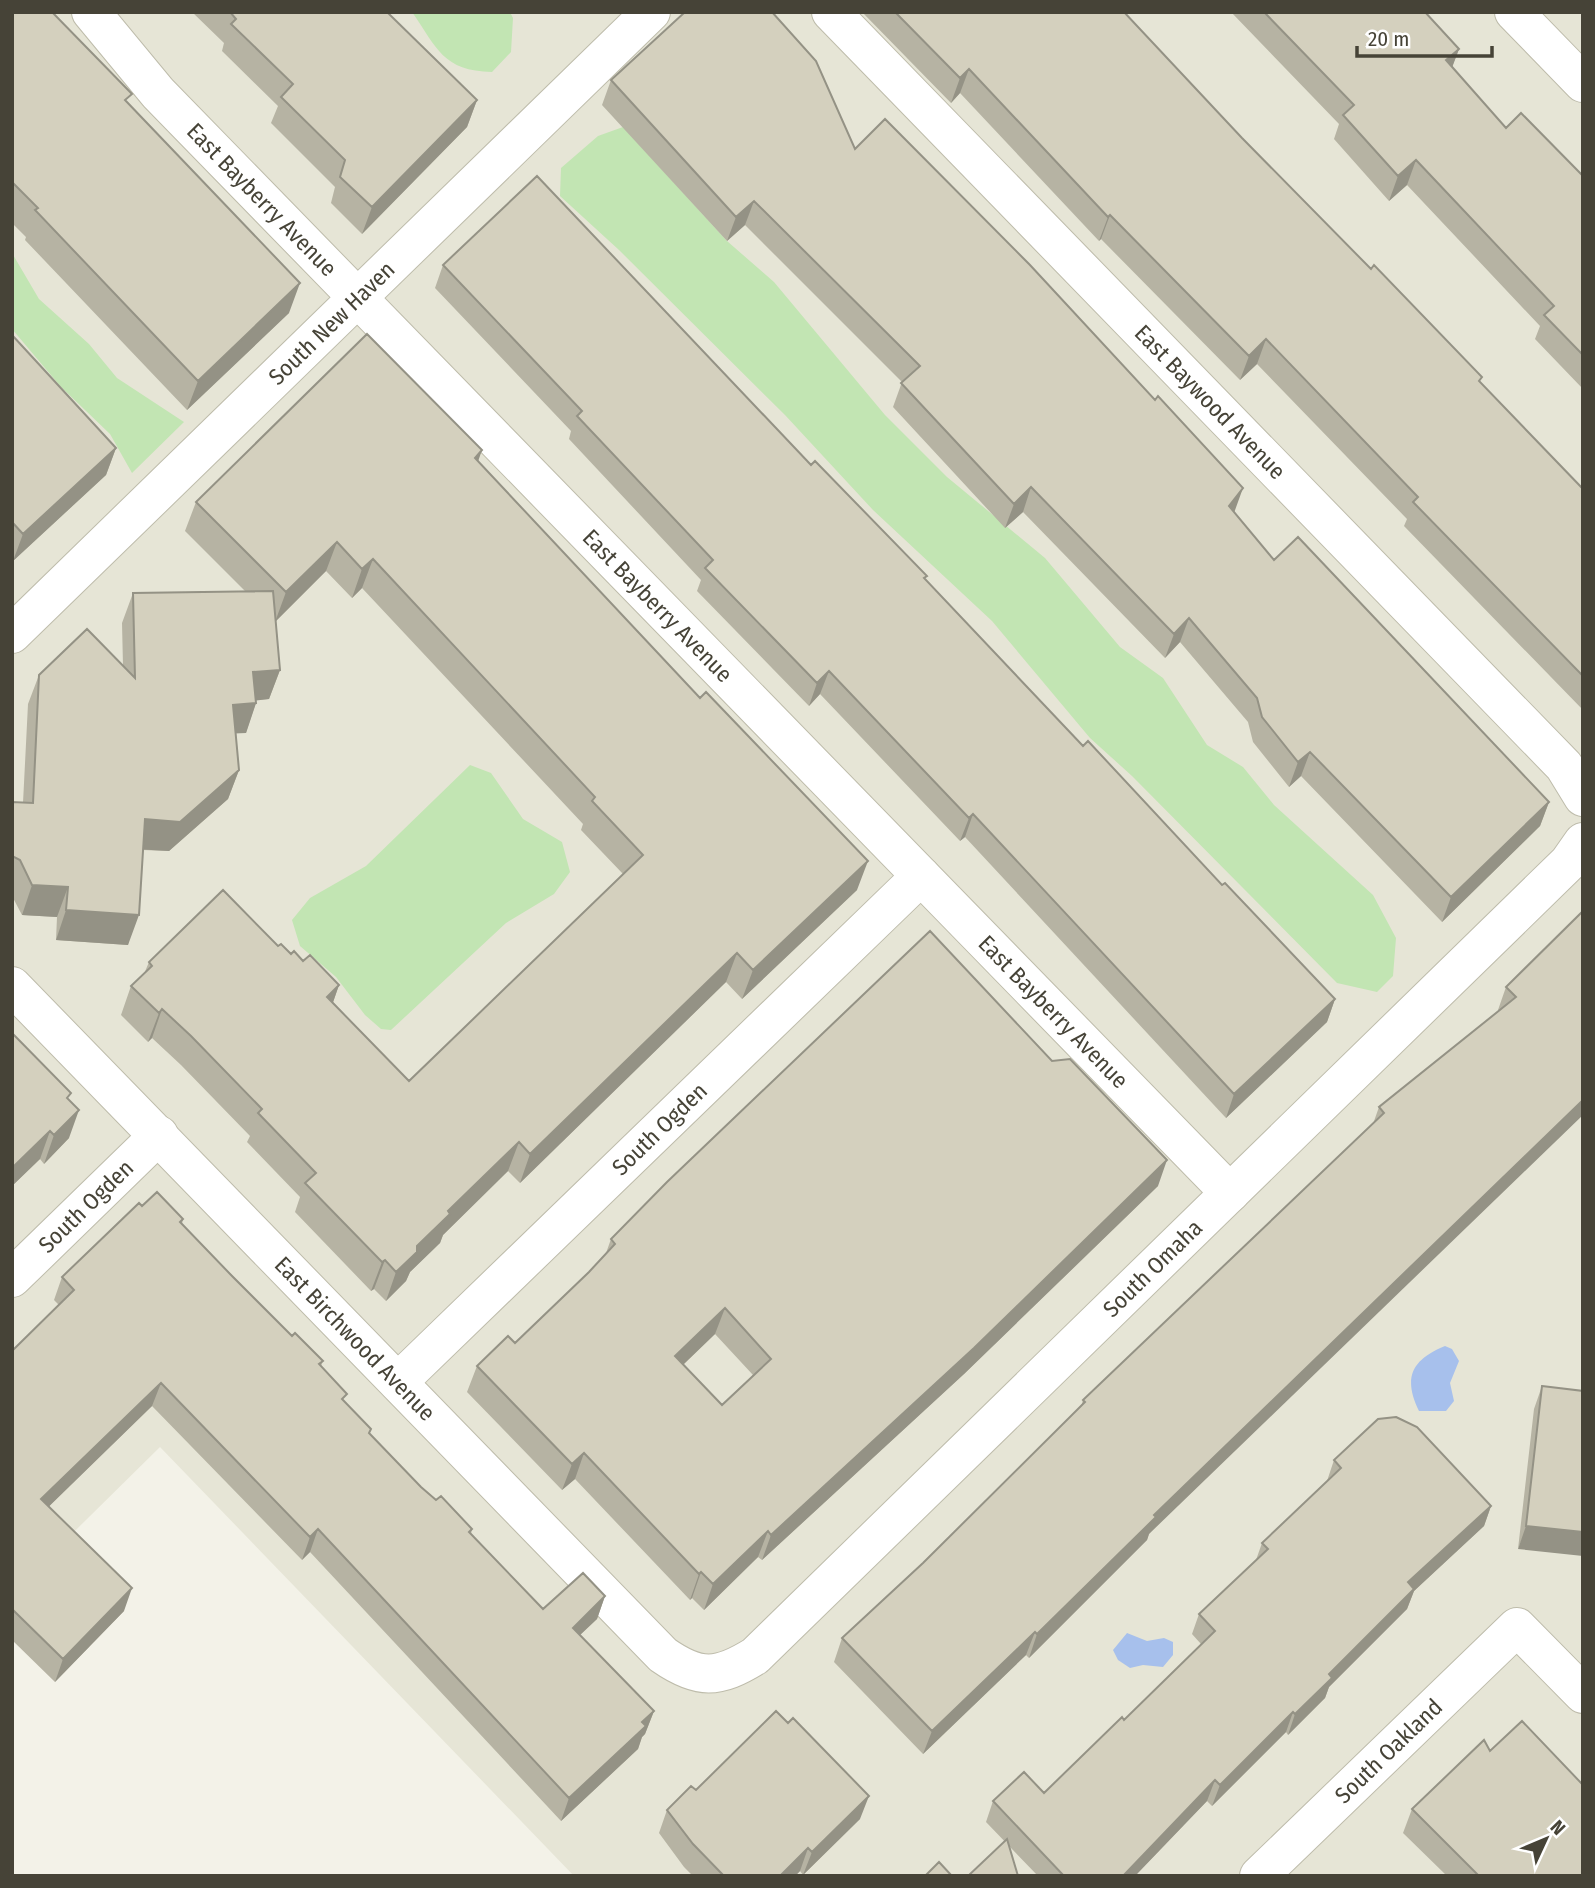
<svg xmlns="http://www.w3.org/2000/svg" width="1595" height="1888" font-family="'Fira Sans Condensed',sans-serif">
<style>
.residential{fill:#e6e5d6}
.green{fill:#c2e5b3}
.water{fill:#a7c0ec}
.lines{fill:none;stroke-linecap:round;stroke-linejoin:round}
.minor-casing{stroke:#bebcab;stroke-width:40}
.minor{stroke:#fff;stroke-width:38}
.wall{fill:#b6b3a3;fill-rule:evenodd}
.shaded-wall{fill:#949285}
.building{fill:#d4d0be;stroke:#949285;stroke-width:2;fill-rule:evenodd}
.labels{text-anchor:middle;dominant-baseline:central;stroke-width:6;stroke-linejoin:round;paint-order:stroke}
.street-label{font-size:23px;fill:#464337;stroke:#fff}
</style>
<rect width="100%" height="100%" fill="#f3f2e8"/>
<path class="residential" d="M 12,12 L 1583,12 L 1583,1876 L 574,1876 L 160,1447 L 12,1593 Z"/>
<path class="green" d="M 412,12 L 510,12 L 513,18 L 511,52 L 492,72 C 443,71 437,48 412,12 Z
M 623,127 L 727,241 L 774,282 L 885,415 L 947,477 L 1045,558 L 1120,647 L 1163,678 L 1207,745 L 1243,767 L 1274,805 L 1373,895 L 1396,938 L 1393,976 L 1377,992 L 1337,983 L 1132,776 L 1090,738 L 992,621 L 873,510 L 785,415 L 619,250 L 560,196 L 561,168 L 598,136 Z
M 12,253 L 39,299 L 89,344 L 117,378 L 184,422 L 132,473 L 110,434 L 61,387 L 12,329 Z
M 470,765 L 491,773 L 523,819 L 562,842 L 570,872 L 554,894 L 506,923 L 391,1030 L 381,1029 L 365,1015 L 336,977 L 300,946 L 292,920 L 310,898 L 366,866 Z"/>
<path class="water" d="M 1445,1346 L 1452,1349 L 1459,1361 L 1450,1383 L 1454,1401 L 1446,1411 L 1419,1411 C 1403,1378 1411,1360 1445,1346 Z
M 1127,1633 L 1147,1641 L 1164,1638 L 1173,1642 L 1173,1655 L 1163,1667 L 1143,1665 L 1130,1668 L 1118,1660 L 1113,1650 Z"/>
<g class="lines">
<g class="minor-casing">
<g id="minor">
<path id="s1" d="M 91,12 L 158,93 L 1230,1193"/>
<path id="s2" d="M 831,12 L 1564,766 L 1583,797"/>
<path d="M 1514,12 L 1583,83"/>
<path id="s3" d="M 12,634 L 651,12"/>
<path id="s4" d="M 12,986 L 663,1655 C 699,1680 718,1679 755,1656 L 1569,862 L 1583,842"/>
<path id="s5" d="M 12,1278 L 159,1135"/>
<path id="s6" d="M 398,1382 L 921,876"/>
<path id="s7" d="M 1259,1876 L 1517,1627 L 1583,1694"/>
</g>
</g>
<use href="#minor" class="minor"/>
</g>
<path class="wall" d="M 12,12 L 128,103 L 289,313 L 187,410 L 25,240 L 26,237 L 12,223 Z
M 192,12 L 387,12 L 477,100 L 467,127 L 362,234 L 331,203 L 335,187 L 271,123 L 278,106 L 222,51 L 224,43 Z
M 862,12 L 1124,12 L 1242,138 L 1583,489 L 1583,710 L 1404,526 L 1407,519 L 1257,364 L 1240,380 L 1101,239 L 1099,241 L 960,93 L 951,103 Z
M 1231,12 L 1425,12 L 1459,49 L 1452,67 L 1506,128 L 1583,176 L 1583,389 L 1535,339 L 1540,326 L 1407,185 L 1389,201 L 1334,139 L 1339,124 Z
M 611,80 L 855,149 L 1234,513 L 1274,560 L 1549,802 L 1540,826 L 1442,922 L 1301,776 L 1289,787 L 1253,742 L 1248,722 L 1180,642 L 1165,658 L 1023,512 L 1005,528 L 893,407 L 902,382 L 745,225 L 727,241 L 602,105 Z
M 443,265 L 811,465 L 925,579 L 1083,746 L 1335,999 L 1327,1022 L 1226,1118 L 965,837 L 960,841 L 820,694 L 809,706 L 697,591 L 701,580 L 569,439 L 571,431 L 435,288 Z
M 12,335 L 116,448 L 106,475 L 13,561 Z
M 478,461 L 857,890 L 742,999 L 726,982 L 520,1183 L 508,1171 L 443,1235 L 440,1243 L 410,1272 L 406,1281 L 386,1301 L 374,1289 L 371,1291 L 295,1212 L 300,1197 L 247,1142 L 250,1136 L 181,1065 L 152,1038 L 148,1042 L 121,1015 L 131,986 L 144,974 L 149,962 L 278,946 L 303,961 L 339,985 L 333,1002 L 409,1081 L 623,874 L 581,830 L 583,824 L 362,588 L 352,598 L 326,571 L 276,621 L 280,670 L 269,699 L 256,700 L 256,703 L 246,733 L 236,733 L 239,770 L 228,799 L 169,851 L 143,850 L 128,945 L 56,940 L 57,917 L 22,915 L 12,896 L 12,802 L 23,803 L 28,704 L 39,675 L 123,666 L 122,623 L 133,593 L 245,591 L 185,531 L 196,502 Z
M 1583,911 L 1149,1534 L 1147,1540 L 1029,1658 L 1026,1655 L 923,1754 L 834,1662 L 842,1638 L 923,1563 L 1081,1407 L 1083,1400 L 1373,1124 L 1379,1107 L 1499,1011 L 1498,1010 L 1506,987 Z
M 12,1033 L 69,1100 L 69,1138 L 44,1164 L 40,1159 L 12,1186 Z
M 1158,1186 L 964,1374 L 762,1560 L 758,1557 L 704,1610 L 692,1598 L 690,1600 L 575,1479 L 562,1490 L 467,1392 L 477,1366 L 515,1343 L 589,1272 L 605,1256 L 611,1239 ZM 715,1334 L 753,1375 L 722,1405 L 683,1365 Z
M 142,1206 L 183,1219 L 182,1224 L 292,1336 L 323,1361 L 321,1366 L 344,1402 L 371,1429 L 369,1434 L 421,1487 L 472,1529 L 471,1534 L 543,1609 L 605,1596 L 597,1619 L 580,1635 L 654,1711 L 645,1734 L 642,1737 L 638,1749 L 561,1821 L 310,1552 L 302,1560 L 152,1406 L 49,1506 L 124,1611 L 55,1682 L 12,1640 L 12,1351 L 59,1305 L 54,1300 L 62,1277 Z
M 1542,1386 L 1583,1391 L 1518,1549 L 1534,1409 Z
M 1334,1460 L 1491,1506 L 1484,1526 L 1414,1591 L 1407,1609 L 1329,1687 L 1325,1698 L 1288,1735 L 1286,1732 L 1212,1806 L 1207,1801 L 1135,1876 L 1038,1876 L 986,1822 L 993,1801 L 1044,1793 L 1124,1720 L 1201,1644 L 1192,1634 L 1199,1614 L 1256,1560 L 1262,1543 L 1327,1481 Z
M 1490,1751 L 1583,1876 L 1447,1876 L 1403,1833 L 1412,1809 Z
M 696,1790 L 860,1819 L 803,1875 L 800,1871 L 795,1876 L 693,1876 L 684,1867 L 659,1833 L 667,1810 Z"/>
<path class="shaded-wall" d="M 1459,49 L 1450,73 L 1446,60 Z
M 969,69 L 960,93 L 951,103 L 960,78 Z
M 477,100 L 467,127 L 362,234 L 372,207 Z
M 1416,160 L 1407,185 L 1389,201 L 1398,176 Z
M 754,201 L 745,225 L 727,241 L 736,217 Z
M 1110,215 L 1101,239 L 1099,241 L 1108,217 Z
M 300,283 L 289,313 L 187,410 L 198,381 Z
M 1266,339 L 1257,364 L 1240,380 L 1249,356 Z
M 116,448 L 106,475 L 13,561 L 23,534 Z
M 482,450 L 472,479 L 475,458 Z
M 1031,487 L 1023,512 L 1005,528 L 1014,504 Z
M 1243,488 L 1234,513 L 1229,506 Z
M 337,542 L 326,571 L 275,622 L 286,592 Z
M 373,559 L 362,588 L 352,598 L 362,569 Z
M 1189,618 L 1180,642 L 1165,658 L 1174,634 Z
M 280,670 L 269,699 L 243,702 L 253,672 Z
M 829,671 L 820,694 L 809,706 L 817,683 Z
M 256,703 L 246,733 L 222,734 L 233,705 Z
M 1310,752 L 1301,776 L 1289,787 L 1298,762 Z
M 239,770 L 228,799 L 169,851 L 134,849 L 145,819 Z
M 1549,802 L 1540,826 L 1442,922 L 1451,897 Z
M 973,814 L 965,837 L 960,841 L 969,818 Z
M 868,861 L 857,890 L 742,999 L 753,970 Z
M 32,885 L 68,887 L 57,917 L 22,915 Z
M 66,910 L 139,915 L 128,945 L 56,940 Z
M 737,953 L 726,982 L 520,1183 L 530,1154 Z
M 339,985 L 329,1014 L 327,997 Z
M 1335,999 L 1327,1022 L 1226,1118 L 1234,1094 Z
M 162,1009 L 152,1038 L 148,1042 L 159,1013 Z
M 1583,1100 L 1583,1115 L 1149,1534 L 1147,1540 L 1029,1658 L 1037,1634 L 1154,1515 Z
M 79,1110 L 69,1138 L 44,1164 L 54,1135 Z
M 50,1131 L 40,1159 L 12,1186 L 12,1168 Z
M 519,1142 L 508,1171 L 443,1235 L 440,1243 L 410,1272 L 406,1281 L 386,1301 L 396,1272 L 417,1246 L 448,1211 Z
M 1167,1160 L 1158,1186 L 964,1374 L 762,1560 L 771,1535 Z
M 385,1260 L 374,1289 L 371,1291 L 382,1262 Z
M 725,1308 L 715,1334 L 665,1382 L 675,1356 Z
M 161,1383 L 152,1406 L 33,1522 L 41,1499 Z
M 584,1453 L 575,1479 L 562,1490 L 572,1464 Z
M 1491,1506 L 1484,1526 L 1414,1591 L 1407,1609 L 1329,1687 L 1325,1698 L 1288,1735 L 1295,1714 L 1408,1582 Z
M 1526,1526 L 1583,1532 L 1583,1556 L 1518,1549 Z
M 318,1529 L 310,1552 L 302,1560 L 310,1537 Z
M 768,1531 L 758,1557 L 704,1610 L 713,1584 Z
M 701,1572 L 692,1598 L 690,1600 L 699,1574 Z
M 132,1588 L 124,1611 L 55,1682 L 63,1659 Z
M 605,1596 L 597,1619 L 564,1650 L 573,1628 Z
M 1035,1632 L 1026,1655 L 923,1754 L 932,1731 Z
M 654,1711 L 645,1734 L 642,1737 L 638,1749 L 561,1821 L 569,1798 L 642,1722 Z
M 1293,1712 L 1286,1732 L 1212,1806 L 1220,1785 Z
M 1215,1780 L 1207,1801 L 1135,1876 L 1123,1876 Z
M 869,1796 L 860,1819 L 803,1875 L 812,1852 Z
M 808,1848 L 800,1871 L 795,1876 L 780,1876 Z"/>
<path class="building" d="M 12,12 L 52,12 L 132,94 L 125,100 L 300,283 L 198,381 L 35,210 L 38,208 L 12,182 Z
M 230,12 L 387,12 L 477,100 L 372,207 L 340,177 L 345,160 L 281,97 L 293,84 L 231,24 L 236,19 Z
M 685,12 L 772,12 L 816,61 L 855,149 L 885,119 L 1030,265 L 1155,400 L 1158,396 L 1243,488 L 1229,506 L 1274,560 L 1298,537 L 1549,802 L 1451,897 L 1310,752 L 1298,762 L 1262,717 L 1257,698 L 1189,618 L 1174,634 L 1031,487 L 1014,504 L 901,383 L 920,366 L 754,201 L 736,217 L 611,80 Z
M 895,12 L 1124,12 L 1242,138 L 1371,269 L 1374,265 L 1482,377 L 1479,381 L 1583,489 L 1583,676 L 1413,502 L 1418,497 L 1266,339 L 1249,356 L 1110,215 L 1108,217 L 969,69 L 960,78 Z
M 1264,12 L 1425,12 L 1459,49 L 1446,60 L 1506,128 L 1521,113 L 1583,176 L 1583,355 L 1544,315 L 1554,306 L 1416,160 L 1398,176 L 1343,115 L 1354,105 Z
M 537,176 L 811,465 L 815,461 L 927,576 L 924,578 L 1083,746 L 1088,741 L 1222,885 L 1225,883 L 1335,999 L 1234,1094 L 973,814 L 969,818 L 829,671 L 817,683 L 705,568 L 713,560 L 577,416 L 582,411 L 443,265 Z
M 367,334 L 482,450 L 475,458 L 700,698 L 706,692 L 868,861 L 753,970 L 737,953 L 530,1154 L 519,1142 L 448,1211 L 450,1214 L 417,1246 L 417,1252 L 396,1272 L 385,1260 L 382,1262 L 305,1183 L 316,1173 L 258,1113 L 262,1109 L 191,1036 L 162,1009 L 159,1013 L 131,986 L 152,966 L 149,962 L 223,890 L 278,946 L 281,944 L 291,954 L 294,951 L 303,961 L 310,955 L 339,985 L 327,997 L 409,1081 L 643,855 L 592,801 L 595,797 L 373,559 L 362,569 L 337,542 L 286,592 L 196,502 Z
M 12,335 L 116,448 L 23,534 L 12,522 Z
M 273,591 L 280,670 L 253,672 L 256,703 L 233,705 L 239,770 L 180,822 L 145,819 L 139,915 L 66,910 L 68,887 L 32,885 L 20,860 L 12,856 L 12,802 L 33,803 L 39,675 L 87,629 L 135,678 L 133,593 Z
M 1583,911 L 1583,1100 L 1154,1515 L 1156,1517 L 1037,1634 L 1035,1632 L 932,1731 L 842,1638 L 923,1563 L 1085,1402 L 1083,1400 L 1384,1113 L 1379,1107 L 1516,997 L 1506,987 Z
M 930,931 L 1052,1061 L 1070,1059 L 1167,1160 L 974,1348 L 771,1535 L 768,1531 L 713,1584 L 701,1572 L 699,1574 L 584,1453 L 572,1464 L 477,1366 L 508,1336 L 515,1343 L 589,1272 L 615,1244 L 611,1239 L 667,1182 ZM 725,1308 L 771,1359 L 722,1405 L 675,1356 Z
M 12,1033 L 71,1093 L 67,1098 L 79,1110 L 54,1135 L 50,1131 L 12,1168 Z
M 157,1192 L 183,1219 L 180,1222 L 232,1276 L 292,1336 L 295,1333 L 323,1361 L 319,1364 L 347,1394 L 342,1399 L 371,1429 L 369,1433 L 421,1487 L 436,1500 L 441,1496 L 472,1529 L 469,1532 L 543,1609 L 583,1573 L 605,1596 L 573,1628 L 654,1711 L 642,1722 L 646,1726 L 569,1798 L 318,1529 L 310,1537 L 161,1383 L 41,1499 L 132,1588 L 63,1659 L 12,1609 L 12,1351 L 74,1290 L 62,1277 L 139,1203 L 142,1206 Z
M 1542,1386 L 1583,1391 L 1583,1532 L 1526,1526 Z
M 1396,1417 L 1417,1427 L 1491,1506 L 1408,1582 L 1414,1589 L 1329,1674 L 1332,1678 L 1295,1714 L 1293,1712 L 1220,1785 L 1215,1780 L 1123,1876 L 1064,1876 L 993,1801 L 1024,1772 L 1044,1793 L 1122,1717 L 1124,1720 L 1215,1631 L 1199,1614 L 1268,1549 L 1262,1543 L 1341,1468 L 1334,1460 L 1378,1419 Z
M 776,1711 L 788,1723 L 793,1718 L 869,1796 L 812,1852 L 808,1848 L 780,1876 L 724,1876 L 693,1844 L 667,1810 L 691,1786 L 696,1790 Z
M 1522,1721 L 1583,1785 L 1583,1876 L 1479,1876 L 1412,1809 L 1484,1740 L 1490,1751 Z
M 1007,1839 L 1018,1876 L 968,1876 Z
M 939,1862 L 952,1876 L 925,1876 Z"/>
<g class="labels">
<g class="street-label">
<text stroke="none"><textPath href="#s1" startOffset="254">East Bayberry Avenue</textPath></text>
<text stroke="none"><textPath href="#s3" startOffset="446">South New Haven</textPath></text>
<text stroke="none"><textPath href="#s2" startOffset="544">East Baywood Avenue</textPath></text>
<text stroke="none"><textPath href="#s1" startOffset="821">East Bayberry Avenue</textPath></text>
<text stroke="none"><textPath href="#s1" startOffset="1388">East Bayberry Avenue</textPath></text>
<text stroke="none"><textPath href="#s6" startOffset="364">South Ogden</textPath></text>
<text stroke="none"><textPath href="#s5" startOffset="103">South Ogden</textPath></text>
<text stroke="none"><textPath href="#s4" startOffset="1589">South Omaha</textPath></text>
<text stroke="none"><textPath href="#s4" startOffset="492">East Birchwood Avenue</textPath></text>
<text stroke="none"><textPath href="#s7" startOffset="180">South Oakland</textPath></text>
</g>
</g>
<rect width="1595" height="1888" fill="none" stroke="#464337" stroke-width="28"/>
<g transform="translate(1546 1839) rotate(46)" stroke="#ffffff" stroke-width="5" paint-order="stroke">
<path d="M0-5L12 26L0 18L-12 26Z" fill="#464337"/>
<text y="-10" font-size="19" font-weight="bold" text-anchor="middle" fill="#464337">N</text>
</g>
<path d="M1357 46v10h135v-10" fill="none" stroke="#464337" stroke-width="3.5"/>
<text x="1368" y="46" font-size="21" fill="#464337" stroke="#ffffff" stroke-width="5" paint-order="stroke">20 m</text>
</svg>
